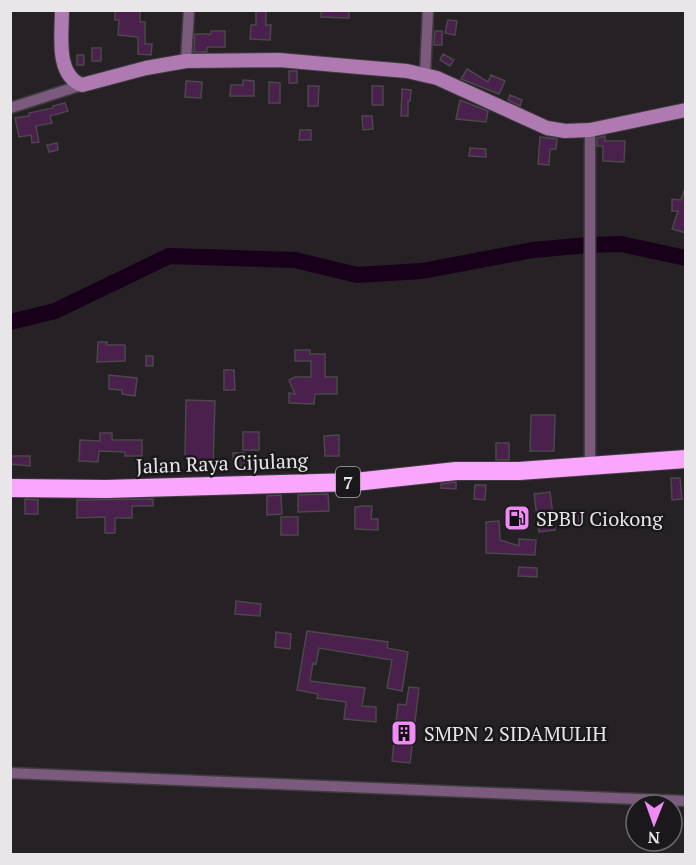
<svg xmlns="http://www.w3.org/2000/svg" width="696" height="865" font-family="'PT Serif',serif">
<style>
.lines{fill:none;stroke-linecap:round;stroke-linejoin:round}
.river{stroke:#18001a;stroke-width:16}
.building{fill:#4a204c;stroke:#4b474b;stroke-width:1.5}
.street-casing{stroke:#403d40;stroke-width:13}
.secondary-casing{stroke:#403d40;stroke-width:16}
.highway-casing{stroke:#403d40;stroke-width:20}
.street{stroke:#7c5a7d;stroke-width:10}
.secondary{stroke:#af79b1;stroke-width:14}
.highway{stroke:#faa5fe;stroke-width:18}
.labels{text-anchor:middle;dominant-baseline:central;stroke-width:5;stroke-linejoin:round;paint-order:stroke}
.shield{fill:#1b181b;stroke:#aaa8aa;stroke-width:1.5}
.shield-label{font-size:18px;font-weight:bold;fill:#e8e6e8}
.street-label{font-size:20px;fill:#e8e6e8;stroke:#1b181b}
.poi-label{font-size:20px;fill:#e8e6e8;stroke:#1b181b;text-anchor:start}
</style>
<rect width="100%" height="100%" fill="#252125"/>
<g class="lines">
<path class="river" d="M 10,322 L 55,311 L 169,256 L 295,260 L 357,275 L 422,271 L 533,250 L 588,245 L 621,244 L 686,258"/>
</g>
<path class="building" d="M 115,10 L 140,10 L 140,22 L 145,22 L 145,44 L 152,44 L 151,55 L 138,54 L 138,37 L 118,35 L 119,20 L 115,20 Z
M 256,10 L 266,10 L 266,25 L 271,25 L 270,40 L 250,39 L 251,25 L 256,25 Z
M 321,10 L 349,10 L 349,18 L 321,17 Z
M 448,20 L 457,21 L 455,35 L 445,33 Z
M 211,31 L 225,31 L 225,47 L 207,47 L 207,52 L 194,52 L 195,34 L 211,34 Z
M 435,31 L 442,31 L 442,45 L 434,45 Z
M 92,48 L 101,48 L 101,61 L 92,61 Z
M 443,54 L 454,60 L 450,66 L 440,60 Z
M 77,55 L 84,55 L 84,65 L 77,65 Z
M 467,69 L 488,82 L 491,75 L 505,81 L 499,94 L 461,79 Z
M 289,71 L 297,71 L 297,83 L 289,83 Z
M 243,80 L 254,81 L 254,96 L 230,96 L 231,85 L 243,85 Z
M 186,81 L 202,82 L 201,98 L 185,97 Z
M 269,82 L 280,83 L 280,103 L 269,103 Z
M 308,86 L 319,86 L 318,106 L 308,106 Z
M 372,86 L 383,86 L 383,105 L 372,105 Z
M 402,89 L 411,90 L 410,101 L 408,101 L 408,116 L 401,116 Z
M 510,95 L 522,100 L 520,106 L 508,100 Z
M 460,100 L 488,111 L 486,122 L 456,119 Z
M 65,103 L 68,111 L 50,116 L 52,123 L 36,126 L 39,142 L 32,143 L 31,135 L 19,137 L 15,118 L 29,116 L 29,113 L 53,108 L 53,106 Z
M 362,116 L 372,116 L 373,129 L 363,130 Z
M 300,130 L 311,130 L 311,140 L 299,140 Z
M 605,136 L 605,141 L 625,141 L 624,162 L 603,161 L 603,146 L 597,146 L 597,138 Z
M 540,137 L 557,139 L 556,149 L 550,149 L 549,165 L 538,164 Z
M 57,143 L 58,150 L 49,152 L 47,145 Z
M 470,148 L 486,149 L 486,157 L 469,156 Z
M 684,191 L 686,192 L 686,233 L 672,229 L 678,211 L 672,211 L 672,199 L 681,200 Z
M 98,342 L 107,342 L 107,345 L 125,345 L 125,361 L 97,362 Z
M 295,350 L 310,350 L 310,354 L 325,354 L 325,377 L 337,377 L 337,394 L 315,394 L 314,404 L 289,403 L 289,393 L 295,394 L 289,380 L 295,377 L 311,377 L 311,361 L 295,361 Z
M 146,356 L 153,356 L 153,366 L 146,366 Z
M 224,370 L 234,370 L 235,390 L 224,390 Z
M 109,375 L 137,378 L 135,396 L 122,394 L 122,390 L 109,389 Z
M 186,400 L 215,401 L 213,467 L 197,467 L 197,458 L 185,458 Z
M 531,415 L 555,415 L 554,451 L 530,451 Z
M 243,432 L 259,432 L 259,450 L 243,450 Z
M 100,433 L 112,433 L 112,440 L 142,440 L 142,456 L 125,456 L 125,452 L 99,451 L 98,462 L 79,461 L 80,440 L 100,441 Z
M 339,435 L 339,456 L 325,456 L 324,436 Z
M 496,443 L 509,443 L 509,460 L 496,460 Z
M 233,453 L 244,453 L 244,466 L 233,466 Z
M 10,456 L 30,456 L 30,466 L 10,464 Z
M 671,478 L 680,478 L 682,499 L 672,500 Z
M 456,482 L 456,489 L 441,488 L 441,484 Z
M 475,485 L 486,485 L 485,500 L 474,499 Z
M 550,492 L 555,530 L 539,532 L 534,494 Z
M 328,494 L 329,511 L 298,512 L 298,495 Z
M 281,495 L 282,514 L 267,515 L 267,496 Z
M 25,499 L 38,500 L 38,514 L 25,514 Z
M 153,499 L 153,506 L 132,506 L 132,518 L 115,518 L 115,533 L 105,533 L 105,517 L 77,518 L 77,500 Z
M 363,506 L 372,506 L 371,519 L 378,519 L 378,530 L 355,529 L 355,507 Z
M 570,513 L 580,513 L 579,524 L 569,523 Z
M 281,517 L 298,517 L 298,535 L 281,535 Z
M 499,521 L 500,540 L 519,546 L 519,539 L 536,540 L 535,555 L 486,553 L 486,522 Z
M 519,567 L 537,568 L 537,577 L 518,576 Z
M 236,601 L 261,604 L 260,616 L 235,614 Z
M 307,631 L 388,642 L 387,648 L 408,652 L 402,691 L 387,688 L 392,660 L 319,648 L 316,664 L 313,663 L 310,681 L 365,688 L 362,706 L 376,707 L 376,722 L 344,719 L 346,702 L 317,698 L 318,694 L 297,690 Z
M 276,632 L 291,634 L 290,649 L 275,647 Z
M 409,687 L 419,688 L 410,763 L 392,761 L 398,704 L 406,705 Z"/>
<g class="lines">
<g class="street-casing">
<path id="street" d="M 186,61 L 189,10
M 425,75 L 428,10
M 10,108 L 82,85
M 590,130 L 590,466
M 10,773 L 686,801"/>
</g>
<g class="secondary-casing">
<path id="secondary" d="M 62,10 C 62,34 55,75 82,85 L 146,68 L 186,61 L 279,60 L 359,67 L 407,71 L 437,78 L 547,128 L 565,131 L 590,130 L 686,110"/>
</g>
<g class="highway-casing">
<path id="highway" d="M 10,488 L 106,489 L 355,482 L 456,471 L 519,471 L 686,459"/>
</g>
<use href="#street" class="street"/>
<use href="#secondary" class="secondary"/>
<use href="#highway" class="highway"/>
</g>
<defs>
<g id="fuel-square" transform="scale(1.35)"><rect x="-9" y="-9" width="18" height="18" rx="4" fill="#f08bf5" stroke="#1b181b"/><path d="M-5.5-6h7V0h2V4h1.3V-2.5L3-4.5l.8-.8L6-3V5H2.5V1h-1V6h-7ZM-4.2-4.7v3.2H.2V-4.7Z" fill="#111"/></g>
<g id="building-square" transform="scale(1.35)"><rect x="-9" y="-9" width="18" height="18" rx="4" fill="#f08bf5" stroke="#1b181b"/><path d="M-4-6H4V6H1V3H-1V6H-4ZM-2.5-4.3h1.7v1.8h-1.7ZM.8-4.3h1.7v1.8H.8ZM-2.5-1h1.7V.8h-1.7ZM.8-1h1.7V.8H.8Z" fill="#111"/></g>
</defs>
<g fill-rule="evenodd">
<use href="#fuel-square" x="517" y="518"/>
<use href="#building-square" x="404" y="733"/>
</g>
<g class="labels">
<rect class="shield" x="336" y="467" width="24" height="30" rx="4.5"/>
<g class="shield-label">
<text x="348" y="482">7</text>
</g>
<g class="street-label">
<text transform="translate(222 463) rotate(-2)">Jalan Raya Cijulang</text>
</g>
<g class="poi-label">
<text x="536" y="518">SPBU Ciokong</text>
<text x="424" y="733">SMPN 2 SIDAMULIH</text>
</g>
</g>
<rect width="696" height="865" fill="none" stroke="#e8e6e8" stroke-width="24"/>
<g transform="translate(654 823) rotate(181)"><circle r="28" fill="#1b181b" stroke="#6d6a6d" stroke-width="1.5"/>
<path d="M0-4.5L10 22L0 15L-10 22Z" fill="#f08bf5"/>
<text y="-9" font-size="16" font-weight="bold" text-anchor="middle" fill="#e8e6e8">N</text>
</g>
</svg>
